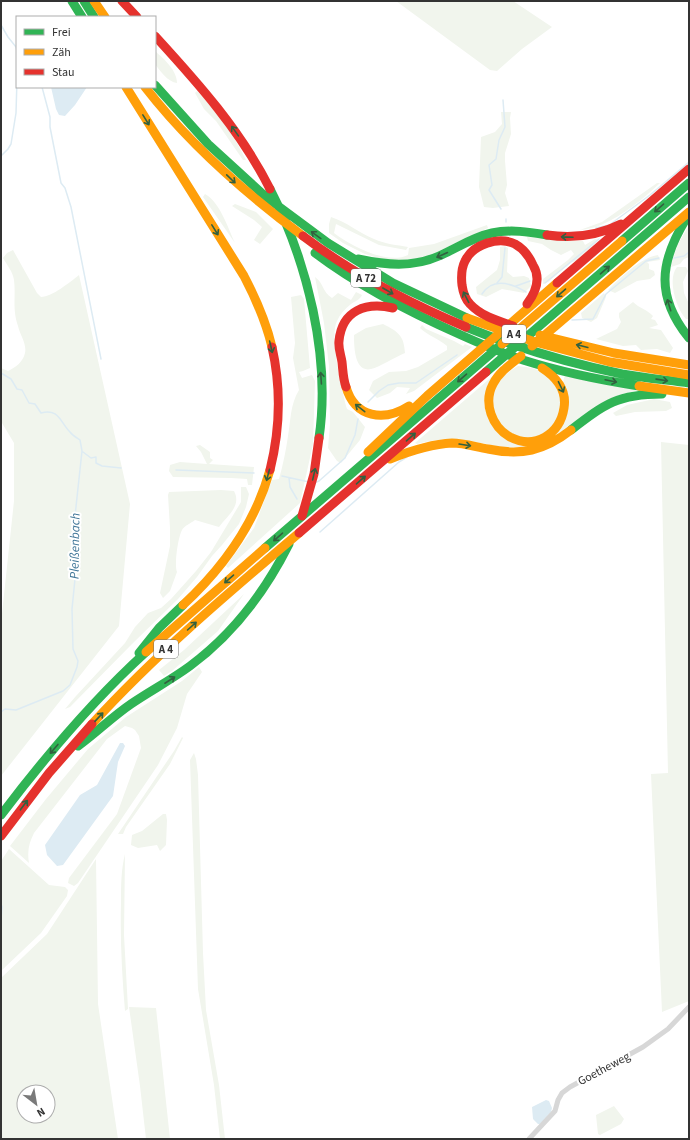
<svg xmlns="http://www.w3.org/2000/svg" width="690" height="1140" font-family="'Source Sans 3',sans-serif">
<style>
.green{fill:#f1f5ed;fill-rule:evenodd}
.water{fill:#ddebf3}
.lines{fill:none;stroke-linecap:round;stroke-linejoin:round}
.stream{stroke:#ddebf3;stroke-width:1.5}
.street{stroke:#d7d7d7;stroke-width:5}
.fast{stroke:#30b455;stroke-width:9}
.slow{stroke:#ff9f0a;stroke-width:9}
.jam{stroke:#e5322d;stroke-width:9}
.oneway{stroke:#32603f}
.labels{text-anchor:middle;dominant-baseline:central;stroke-width:4;stroke-linejoin:round;paint-order:stroke}
.shield{fill:#fff;stroke:#707070;stroke-width:1}
.shield-label{font-size:11px;font-weight:bold;fill:#333}
.street-label{font-size:12px;fill:#333;stroke:#fff}
.water-label{font-size:13px;font-style:italic;fill:#3f7597;stroke:#fff}
</style>
<rect width="100%" height="100%" fill="#fff"/>
<path class="green" d="M 396,1 L 513,1 L 552,27 L 522,49 L 497,71 L 490,70 Z
M 155,51 C 164,59 177,70 177,83 C 168,82 160,71 155,64 Z
M 197,91 C 216,111 234,135 246,160 L 243,160 L 216,121 L 204,109 L 195,93 Z
M 501,112 L 511,112 L 510,118 L 511,134 L 505,153 L 505,161 L 507,185 L 505,193 L 509,206 L 493,208 L 484,207 L 479,187 L 481,137 L 495,132 L 502,124 Z
M 657,183 L 660,183 C 643,199 624,215 601,225 C 595,228 587,229 580,230 L 602,222 Z
M 205,194 C 220,202 228,228 235,243 L 203,197 Z
M 235,204 L 256,212 L 273,229 L 260,244 L 254,240 L 262,227 L 254,220 L 232,206 Z
M 331,217 C 347,222 359,233 374,239 C 385,244 397,245 408,247 L 406,250 L 379,245 L 336,224 L 334,233 C 351,246 387,265 408,255 L 409,248 L 434,244 L 487,225 L 488,228 L 453,244 L 438,253 L 412,261 L 388,261 L 365,254 L 343,243 L 329,233 L 329,224 Z
M 689,226 L 689,257 L 684,259 L 680,264 L 671,267 C 674,251 680,239 689,226 Z
M 527,237 L 583,241 L 585,245 L 595,239 L 599,240 L 578,260 L 570,263 L 548,282 L 543,284 L 543,279 L 568,260 L 574,254 L 571,250 L 561,255 L 551,250 L 542,244 L 528,241 Z
M 505,246 L 508,248 L 507,272 L 513,277 L 524,276 L 529,278 L 531,286 L 524,293 L 502,289 L 486,297 L 477,294 L 476,287 L 497,270 L 500,260 L 500,247 Z
M 13,250 L 37,293 L 41,297 C 52,297 70,282 79,275 L 130,504 L 119,626 L 1,776 L 1,623 L 14,501 L 14,443 L 2,423 L 1,425 L 1,368 L 8,371 C 16,367 23,362 25,353 C 27,344 20,335 18,326 C 12,308 16,297 14,280 C 13,272 7,265 3,258 L 7,253 Z
M 658,255 L 660,260 L 647,262 L 649,264 L 649,269 L 654,271 L 655,275 L 650,279 L 637,281 L 615,293 L 608,290 C 620,278 640,258 658,255 Z
M 677,267 L 686,267 L 688,271 L 683,282 L 684,293 L 689,304 L 689,319 L 686,319 C 676,308 667,279 677,267 Z
M 315,277 C 324,283 322,292 332,298 L 338,293 L 351,300 L 356,292 L 362,295 C 360,300 355,301 351,304 C 345,309 340,314 337,321 C 329,336 342,391 347,409 L 353,412 L 365,427 L 360,440 L 341,463 L 337,461 L 328,448 L 330,424 L 329,366 L 324,323 Z
M 604,293 L 606,297 L 597,318 L 591,322 L 582,318 L 581,313 Z
M 301,295 L 304,299 L 310,368 L 303,371 L 299,372 L 302,378 L 312,375 L 315,381 L 313,444 L 300,503 L 228,568 L 226,566 L 254,528 L 272,480 L 279,479 C 283,465 286,450 288,436 C 291,419 290,405 299,390 L 293,358 L 295,343 L 291,297 Z
M 633,302 C 639,308 648,310 653,316 L 651,319 L 655,320 L 658,325 L 649,328 L 661,330 L 673,348 L 670,353 L 657,349 L 641,350 L 636,345 L 623,346 L 596,339 L 617,329 L 621,322 L 619,317 L 619,313 Z
M 383,324 C 399,332 404,336 405,353 C 395,357 380,367 371,369 C 354,373 354,345 354,335 L 366,328 Z
M 422,325 L 426,329 L 454,341 L 463,346 L 465,344 L 472,347 L 414,391 L 406,394 L 410,388 L 397,387 L 390,393 L 377,398 L 369,390 L 373,381 L 389,372 L 406,371 L 418,367 L 447,350 L 447,346 C 439,339 427,335 420,328 Z
M 518,366 C 535,368 551,371 558,389 C 562,400 562,409 557,421 C 552,433 531,442 518,437 C 515,436 511,433 508,431 C 506,430 501,428 500,427 C 498,424 497,418 495,415 C 487,393 499,377 518,366 Z
M 502,368 C 497,376 487,391 485,398 C 483,404 485,409 487,414 C 496,437 506,441 529,445 L 563,425 L 563,382 L 565,375 L 637,390 C 631,393 623,393 617,396 C 584,413 559,445 520,447 C 500,449 482,442 463,440 C 447,438 432,440 417,444 L 415,443 Z
M 654,399 L 670,402 L 672,408 L 666,411 L 635,412 L 616,416 L 613,413 L 627,405 Z
M 661,442 L 689,445 L 689,1001 L 662,1012 L 651,774 L 668,773 Z
M 200,445 L 210,452 L 210,458 L 213,460 L 209,464 C 224,465 238,466 254,467 L 252,485 L 248,485 L 247,479 L 231,478 L 173,477 L 169,471 L 170,465 L 180,462 L 207,464 L 201,452 L 196,446 Z
M 241,487 L 246,487 L 249,494 L 246,507 L 239,524 L 222,545 L 212,556 L 197,577 L 178,599 L 132,644 L 70,707 L 65,709 L 76,696 L 125,643 L 135,627 L 148,613 L 161,608 L 171,599 L 196,571 L 211,552 L 241,502 Z
M 221,490 L 234,491 C 242,506 227,516 219,527 L 195,520 C 191,523 184,526 182,530 C 178,537 174,565 177,572 L 170,591 L 163,598 L 160,593 L 170,546 L 170,528 L 168,495 L 169,492 Z
M 244,594 L 218,631 L 172,671 L 164,676 L 159,670 L 184,650 Z
M 199,667 L 202,672 L 187,694 L 177,728 L 158,765 L 78,883 L 74,886 L 68,883 L 69,878 L 117,814 L 141,748 L 139,736 L 135,730 L 132,728 L 125,726 L 107,739 L 34,833 C 29,843 27,851 29,863 L 10,846 L 46,799 L 88,749 L 126,717 L 182,681 Z
M 182,737 L 183,738 L 170,764 L 126,827 L 123,834 L 118,834 L 174,751 Z
M 194,753 L 196,759 L 198,775 L 203,953 L 206,1010 L 219,1085 L 225,1139 L 220,1139 L 214,1085 L 198,989 L 190,760 Z
M 163,814 L 166,814 L 167,820 L 166,845 L 160,851 L 157,845 L 138,848 L 131,845 L 132,835 L 142,831 Z
M 9,849 L 49,885 L 65,887 L 68,890 L 67,896 L 41,933 L 1,971 L 1,861 Z
M 125,854 L 124,935 L 128,1009 L 125,1011 C 122,975 120,939 121,903 C 121,886 121,870 125,854 Z
M 96,859 L 98,1004 L 118,1139 L 1,1139 L 1,978 L 47,934 ZM 24,1092 L 48,1092 L 48,1116 L 24,1116 Z
M 129,1007 L 156,1008 L 170,1139 L 146,1139 L 140,1086 Z
M 614,1106 L 624,1119 L 621,1124 L 600,1135 L 598,1134 L 596,1115 Z"/>
<path class="water" d="M 51,87 L 87,87 L 75,105 L 65,116 L 59,115 L 56,109 Z
M 120,743 L 123,743 L 125,746 L 118,762 L 113,796 L 63,865 L 57,866 L 47,855 L 45,845 L 80,795 L 97,785 Z
M 546,1100 L 549,1101 L 552,1108 L 551,1112 L 540,1124 L 538,1124 L 533,1119 L 532,1107 Z"/>
<g class="lines">
<path class="stream" d="M 1,25 L 8,37 L 16,47 L 17,51
M 42,87 L 50,117 L 50,127 L 61,183 L 65,188 L 71,207 L 101,359
M 1,156 L 8,149 L 11,144 L 16,113 L 17,79
M 501,209 L 489,190 L 492,185 L 489,165 L 496,159 L 499,140 L 505,127 L 503,100
M 506,219 L 506,222
M 612,223 L 650,195 L 689,162
M 596,228 L 609,225
M 674,258 L 684,256 L 689,252
M 497,283 L 502,277 L 505,248
M 545,283 L 599,239
M 516,286 L 530,281
M 482,294 C 493,277 511,283 526,292
M 572,320 L 593,319 L 606,294 L 646,261 L 659,258
M 1,373 L 11,379 L 17,389 L 22,390 L 29,403 L 35,404 L 41,413 C 59,408 60,422 70,432 C 72,435 77,438 80,440 L 82,451 L 75,516 L 78,539 L 77,559 L 72,609 L 73,649 L 78,661 L 77,667 L 70,685 L 63,691 L 16,710 L 5,709 L 1,712
M 368,402 L 379,391 L 388,385 L 399,383 L 416,383 L 457,355
M 83,452 L 91,458 L 96,457 L 96,463 L 102,466 L 121,468
M 176,470 L 254,473
M 282,476 L 309,482
M 289,478 L 290,487 L 297,499
M 314,483 L 319,481 L 345,458 L 355,435 L 358,419
M 320,532 L 399,462 L 407,457
M 1,904 L 2,907 L 1,919"/>
<path class="street" d="M 529,1139 L 555,1111 L 558,1100 L 562,1093 L 570,1087 L 643,1047 L 668,1029 L 689,1007"/>
<path class="fast" d="M 72,1 L 82,17
M 84,1 L 94,17
M 155,85 L 208,144 L 266,197 L 328,243 L 393,283 L 467,318
M 270,189 C 307,261 331,356 319,438
M 686,219 C 659,263 656,297 689,338
M 622,241 L 689,183
M 315,253 C 360,287 409,312 461,335 C 481,344 501,353 523,360 C 561,372 600,380 639,386
M 358,259 C 386,265 412,268 439,256 C 457,248 473,237 492,233 C 511,229 529,232 547,235
M 466,327 C 517,348 569,363 622,374 C 644,378 667,380 689,383
M 486,372 L 689,197
M 571,430 C 605,404 618,394 662,394
M 265,548 L 502,344
M 139,653 L 159,628 L 183,605
M 78,746 C 96,733 112,717 131,704 C 150,691 171,680 190,666 C 233,634 265,592 289,544
M 1,815 C 45,757 92,701 146,652"/>
<path class="slow" d="M 94,1 L 105,17
M 126,87 L 244,276 C 256,299 266,322 272,347
M 145,87 C 190,145 245,193 303,236
M 467,318 L 535,342 L 610,362 L 689,375
M 540,335 L 614,353 L 689,365
M 502,344 L 622,241
M 532,346 L 689,212
M 521,356 C 511,364 499,372 493,384 C 483,403 492,427 510,437 C 535,450 560,434 564,408 C 567,390 556,377 542,368
M 639,386 L 689,393
M 346,387 C 355,418 384,422 409,406
M 368,452 L 427,396 L 557,283
M 390,459 C 410,451 430,444 452,443 C 464,443 476,447 488,449 C 521,456 544,451 571,430
M 183,605 C 224,567 255,524 270,470
M 146,652 L 265,548
M 92,724 C 155,655 227,594 299,533"/>
<path class="jam" d="M 122,1 L 137,17
M 155,36 C 198,83 241,131 270,189
M 547,235 C 574,239 597,236 621,224
M 303,236 C 353,274 409,303 466,327
M 557,283 L 689,169
M 513,326 C 498,321 481,316 470,304 C 465,299 463,292 462,285 C 461,276 461,269 465,261 C 473,244 499,236 515,244 C 524,249 529,256 533,265 C 541,278 536,292 527,304
M 346,387 C 343,379 343,371 342,362 C 341,355 338,348 339,341 C 342,310 366,302 393,308
M 270,470 C 280,430 281,387 272,347
M 302,516 L 314,474 L 319,438
M 299,533 L 486,372
M 1,836 L 49,773 L 92,724"/>
</g>
<defs><path id="oneway-shaft" d="M-6 0H5M1.5-3L5.5 0L1.5 3" fill="none" stroke-width="1.6" stroke-linecap="round" stroke-linejoin="round"/></defs>
<g class="oneway">
<use href="#oneway-shaft" transform="translate(146 120) rotate(58)"/>
<use href="#oneway-shaft" transform="translate(235 131) rotate(-125)"/>
<use href="#oneway-shaft" transform="translate(231 179) rotate(44)"/>
<use href="#oneway-shaft" transform="translate(659 208) rotate(139)"/>
<use href="#oneway-shaft" transform="translate(215 230) rotate(58)"/>
<use href="#oneway-shaft" transform="translate(316 235) rotate(-144)"/>
<use href="#oneway-shaft" transform="translate(567 237) rotate(-178)"/>
<use href="#oneway-shaft" transform="translate(442 255) rotate(156)"/>
<use href="#oneway-shaft" transform="translate(605 270) rotate(-41)"/>
<use href="#oneway-shaft" transform="translate(388 291) rotate(30)"/>
<use href="#oneway-shaft" transform="translate(561 293) rotate(139)"/>
<use href="#oneway-shaft" transform="translate(466 297) rotate(-117)"/>
<use href="#oneway-shaft" transform="translate(669 305) rotate(-107)"/>
<use href="#oneway-shaft" transform="translate(582 346) rotate(-166)"/>
<use href="#oneway-shaft" transform="translate(271 347) rotate(77)"/>
<use href="#oneway-shaft" transform="translate(321 378) rotate(-94)"/>
<use href="#oneway-shaft" transform="translate(462 378) rotate(139)"/>
<use href="#oneway-shaft" transform="translate(662 380) rotate(8)"/>
<use href="#oneway-shaft" transform="translate(611 381) rotate(12)"/>
<use href="#oneway-shaft" transform="translate(561 387) rotate(64)"/>
<use href="#oneway-shaft" transform="translate(360 408) rotate(-142)"/>
<use href="#oneway-shaft" transform="translate(411 437) rotate(-41)"/>
<use href="#oneway-shaft" transform="translate(465 445) rotate(9)"/>
<use href="#oneway-shaft" transform="translate(314 474) rotate(-77)"/>
<use href="#oneway-shaft" transform="translate(268 475) rotate(105)"/>
<use href="#oneway-shaft" transform="translate(361 480) rotate(-41)"/>
<use href="#oneway-shaft" transform="translate(278 537) rotate(139)"/>
<use href="#oneway-shaft" transform="translate(229 579) rotate(139)"/>
<use href="#oneway-shaft" transform="translate(192 626) rotate(-42)"/>
<use href="#oneway-shaft" transform="translate(170 680) rotate(-33)"/>
<use href="#oneway-shaft" transform="translate(99 717) rotate(-47)"/>
<use href="#oneway-shaft" transform="translate(54 749) rotate(131)"/>
<use href="#oneway-shaft" transform="translate(24 805) rotate(-53)"/>
</g>
<g class="labels">
<g class="shield">
<rect x="351" y="269" width="30" height="18" rx="3"/>
<rect x="502" y="325" width="24" height="18" rx="3"/>
<rect x="154" y="640" width="24" height="18" rx="3"/>
</g>
<g class="shield-label">
<text x="366" y="278">A 72</text>
<text x="514" y="334">A 4</text>
<text x="166" y="649">A 4</text>
</g>
<g class="street-label">
<text transform="translate(604 1069) rotate(-28)">Goetheweg</text>
</g>
<g class="water-label">
<text transform="translate(75 546) rotate(-89)">Pleißenbach</text>
</g>
</g>
<rect width="690" height="1140" fill="none" stroke="#333333" stroke-width="4"/>
<rect x="16" y="16" width="140" height="72" fill="#ffffff" stroke="#adadad"/>
<rect x="24" y="29" width="20" height="6" fill="#30b455" stroke="#adadad"/>
<text x="52" y="36" font-size="12" fill="#333333">Frei</text>
<rect x="24" y="49" width="20" height="6" fill="#ff9f0a" stroke="#adadad"/>
<text x="52" y="56" font-size="12" fill="#333333">Zäh</text>
<rect x="24" y="69" width="20" height="6" fill="#e5322d" stroke="#adadad"/>
<text x="52" y="76" font-size="12" fill="#333333">Stau</text>
<g transform="translate(36 1104) rotate(149)"><circle r="19" fill="#ffffff" stroke="#adadad"/>
<path d="M0-3L7 15L0 10L-7 15Z" fill="#7a7a7a"/>
<text y="-6" font-size="11" font-weight="bold" text-anchor="middle" fill="#333333">N</text>
</g>
</svg>
